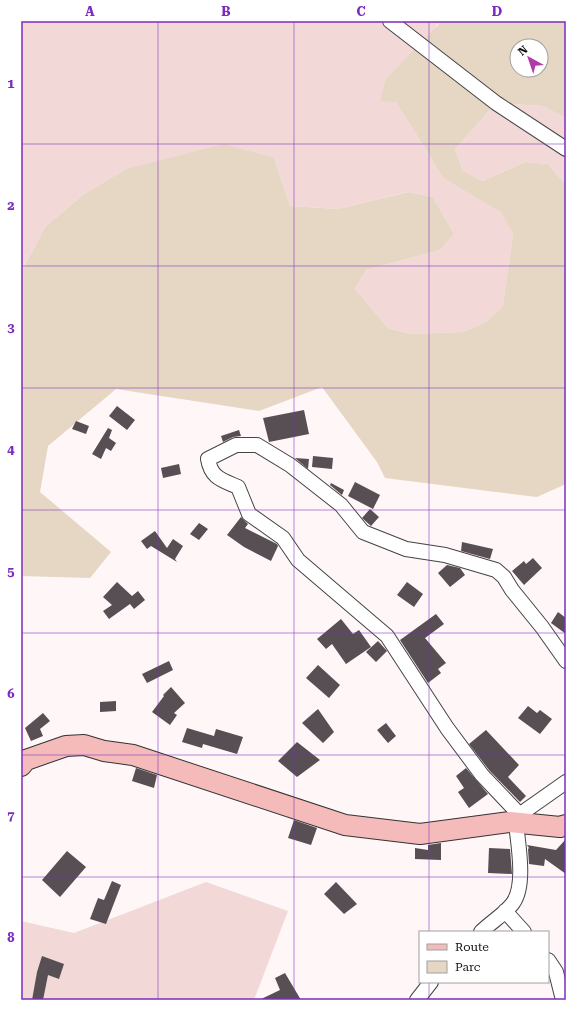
<svg xmlns="http://www.w3.org/2000/svg" width="587" height="1021" font-family="'Roboto Serif',serif">
<style>
.farmland{fill:#f2d9d8}
.green{fill:#e5d7c3;fill-rule:evenodd}
.building{fill:#584f54}
.lines{fill:none;stroke-linecap:round;stroke-linejoin:round}
.street-casing{stroke:#444;stroke-width:16}
.secondary-casing{stroke:#333;stroke-width:22}
.street{stroke:#fff;stroke-width:14}
.secondary{stroke:#f5baba;stroke-width:20}
.grid{fill:none;stroke:#7b2cbf;stroke-width:1;stroke-opacity:0.55}
.neatline{fill:none;stroke:#7b2cbf;stroke-width:1.5}
.grid-label{font-size:13px;text-anchor:middle;font-weight:bold;fill:#7b2cbf}
</style>
<rect width="100%" height="100%" fill="#fef6f7"/>
<path class="farmland" d="M 21,21 L 439,21 L 396,102 L 444,179 L 502,212 L 513,234 L 503,306 L 486,322 L 463,332 L 410,334 L 388,328 L 355,289 L 366,270 L 440,250 L 454,234 L 433,197 L 407,192 L 338,209 L 290,206 L 274,158 L 126,169 L 84,194 L 45,227 L 21,273 Z
M 496,103 L 542,106 L 566,118 L 566,185 L 548,164 L 525,162 L 483,181 L 463,171 L 455,149 Z
M 206,882 L 288,911 L 254,1000 L 21,1000 L 21,921 L 74,933 Z"/>
<path class="green" d="M 439,21 L 566,21 L 566,118 L 542,106 L 496,103 L 455,149 L 463,171 L 483,181 L 525,162 L 548,164 L 566,185 L 566,484 L 537,497 L 385,478 L 377,462 L 322,387 L 259,411 L 116,389 L 48,446 L 40,492 L 111,552 L 90,578 L 21,576 L 21,273 L 45,227 L 84,194 L 126,169 L 224,144 L 274,158 L 290,206 L 338,209 L 408,192 L 433,197 L 454,234 L 440,250 L 366,270 L 355,289 L 388,328 L 410,334 L 463,332 L 486,322 L 503,306 L 513,234 L 501,212 L 444,179 L 396,102 L 380,101 L 386,79 L 438,25 ZM 517,46 L 541,46 L 541,70 L 517,70 Z"/>
<path class="building" d="M 117,406 L 135,420 L 127,430 L 109,416 Z
M 304,410 L 309,434 L 269,442 L 263,418 Z
M 76,421 L 89,426 L 86,434 L 72,429 Z
M 108,428 L 112,430 L 109,438 L 116,443 L 111,451 L 106,448 L 101,459 L 92,454 Z
M 239,430 L 241,436 L 233,437 L 223,442 L 221,436 Z
M 313,456 L 333,458 L 332,469 L 312,467 Z
M 295,458 L 309,459 L 308,469 Z
M 179,464 L 181,474 L 163,478 L 161,468 Z
M 355,482 L 380,495 L 373,509 L 348,496 Z
M 331,483 L 344,490 L 342,495 L 330,485 Z
M 370,509 L 379,517 L 371,526 L 362,518 Z
M 241,517 L 248,524 L 245,528 L 277,544 L 278,546 L 271,561 L 244,547 L 227,535 Z
M 199,523 L 208,529 L 199,540 L 190,534 Z
M 155,531 L 167,548 L 173,539 L 183,546 L 175,559 L 177,562 L 151,546 L 147,549 L 141,541 Z
M 462,542 L 493,549 L 490,559 L 461,551 Z
M 533,558 L 542,568 L 524,585 L 512,571 L 524,561 L 526,564 Z
M 447,565 L 460,568 L 465,575 L 450,587 L 438,573 Z
M 117,582 L 132,596 L 138,591 L 145,600 L 134,609 L 130,604 L 109,619 L 103,611 L 112,605 L 103,597 Z
M 407,582 L 423,594 L 414,607 L 397,595 Z
M 558,612 L 566,618 L 566,634 L 551,623 Z
M 436,614 L 444,624 L 425,638 L 446,663 L 438,669 L 441,673 L 428,683 L 400,640 Z
M 341,619 L 353,634 L 359,630 L 371,647 L 346,664 L 332,644 L 326,649 L 317,639 Z
M 378,641 L 387,651 L 376,662 L 366,652 Z
M 169,661 L 173,670 L 147,683 L 142,674 Z
M 318,665 L 340,685 L 329,698 L 306,678 Z
M 171,687 L 185,703 L 174,713 L 177,715 L 170,725 L 152,712 L 164,696 L 163,695 Z
M 116,701 L 116,711 L 100,712 L 100,702 Z
M 528,706 L 537,713 L 540,710 L 552,719 L 540,734 L 518,718 Z
M 318,709 L 334,732 L 323,743 L 302,723 Z
M 43,713 L 50,721 L 40,729 L 43,736 L 31,741 L 25,728 Z
M 386,723 L 396,736 L 388,743 L 377,730 Z
M 187,728 L 214,736 L 216,729 L 243,737 L 237,754 L 203,744 L 202,748 L 182,742 Z
M 486,730 L 519,765 L 508,777 L 526,796 L 520,802 L 489,770 L 469,744 Z
M 297,742 L 320,760 L 297,777 L 278,761 Z
M 136,768 L 157,775 L 154,788 L 132,781 Z
M 466,768 L 488,794 L 469,808 L 458,792 L 464,788 L 456,776 Z
M 294,820 L 317,828 L 311,845 L 288,838 Z
M 566,839 L 566,874 L 545,859 L 544,866 L 529,864 L 528,849 L 529,848 L 527,845 L 556,850 Z
M 441,843 L 441,860 L 415,859 L 415,848 L 428,850 L 428,845 Z
M 489,848 L 510,849 L 512,874 L 488,873 Z
M 67,851 L 86,867 L 60,897 L 42,880 Z
M 112,881 L 121,885 L 106,924 L 90,919 L 98,898 L 104,900 Z
M 336,882 L 357,904 L 344,914 L 324,894 Z
M 42,956 L 64,964 L 59,979 L 48,975 L 43,1000 L 32,1000 L 37,972 Z
M 285,973 L 301,1000 L 259,1000 L 280,990 L 275,978 Z"/>
<g class="lines">
<g class="street-casing">
<path id="street" d="M 390,21 L 496,103 L 566,149
M 519,814 L 482,775 L 447,728 L 387,636 L 298,560 L 283,538 L 249,514 L 238,487 C 222,480 211,478 208,459 L 236,445 L 257,445 L 290,465 L 341,505 L 363,532 L 406,549 L 445,555 L 496,570 L 504,577 L 512,590 L 542,627 L 566,661
M 512,820 L 566,782
M 505,911 L 524,932
M 481,932 C 491,922 505,914 513,903 C 526,885 518,844 516,823
M 548,960 L 556,972 L 563,1000
M 417,1000 L 431,982"/>
</g>
<g class="secondary-casing">
<path id="secondary" d="M 21,766 L 26,760 L 66,746 L 84,745 L 104,751 L 133,755 L 345,825 L 420,834 L 510,822 L 560,827 L 566,825"/>
</g>
<use href="#street" class="street"/>
<use href="#secondary" class="secondary"/>
</g>
<path class="grid" d="M 158,21 L 158,1000M 294,21 L 294,1000M 429,21 L 429,932M 21,144 L 566,144M 21,266 L 566,266M 21,388 L 566,388M 21,510 L 566,510M 21,633 L 566,633M 21,755 L 566,755M 21,877 L 566,877M 429,982 L 429,1000"/>
<rect width="587" height="1021" fill="none" stroke="#ffffff" stroke-width="44"/>
<rect x="419" y="931" width="130" height="52" fill="#ffffff" stroke="#a0a0a0"/>
<rect x="427" y="944" width="20" height="6" fill="#f5baba" stroke="#a0a0a0"/>
<text x="455" y="951" font-size="12" fill="#111111">Route</text>
<rect x="427" y="961" width="20" height="12" fill="#e5d7c3" stroke="#a0a0a0"/>
<text x="455" y="971" font-size="12" fill="#111111">Parc</text>
<g transform="translate(529 58) rotate(320)"><circle r="19" fill="#ffffff" stroke="#a0a0a0"/>
<path d="M0-3L7 15L0 10L-7 15Z" fill="#b139aa"/>
<text y="-6" font-size="11" font-weight="bold" text-anchor="middle" fill="#111111">N</text>
</g>
<rect x="22" y="22" width="543" height="977" class="neatline"/>
<g class="grid-label">
<text x="90" y="16">A</text>
<text x="226" y="16">B</text>
<text x="361" y="16">C</text>
<text x="497" y="16">D</text>
<text x="11" y="88">1</text>
<text x="11" y="210">2</text>
<text x="11" y="332">3</text>
<text x="11" y="454">4</text>
<text x="11" y="576">5</text>
<text x="11" y="698">6</text>
<text x="11" y="820">7</text>
<text x="11" y="942">8</text>
</g>
</svg>
